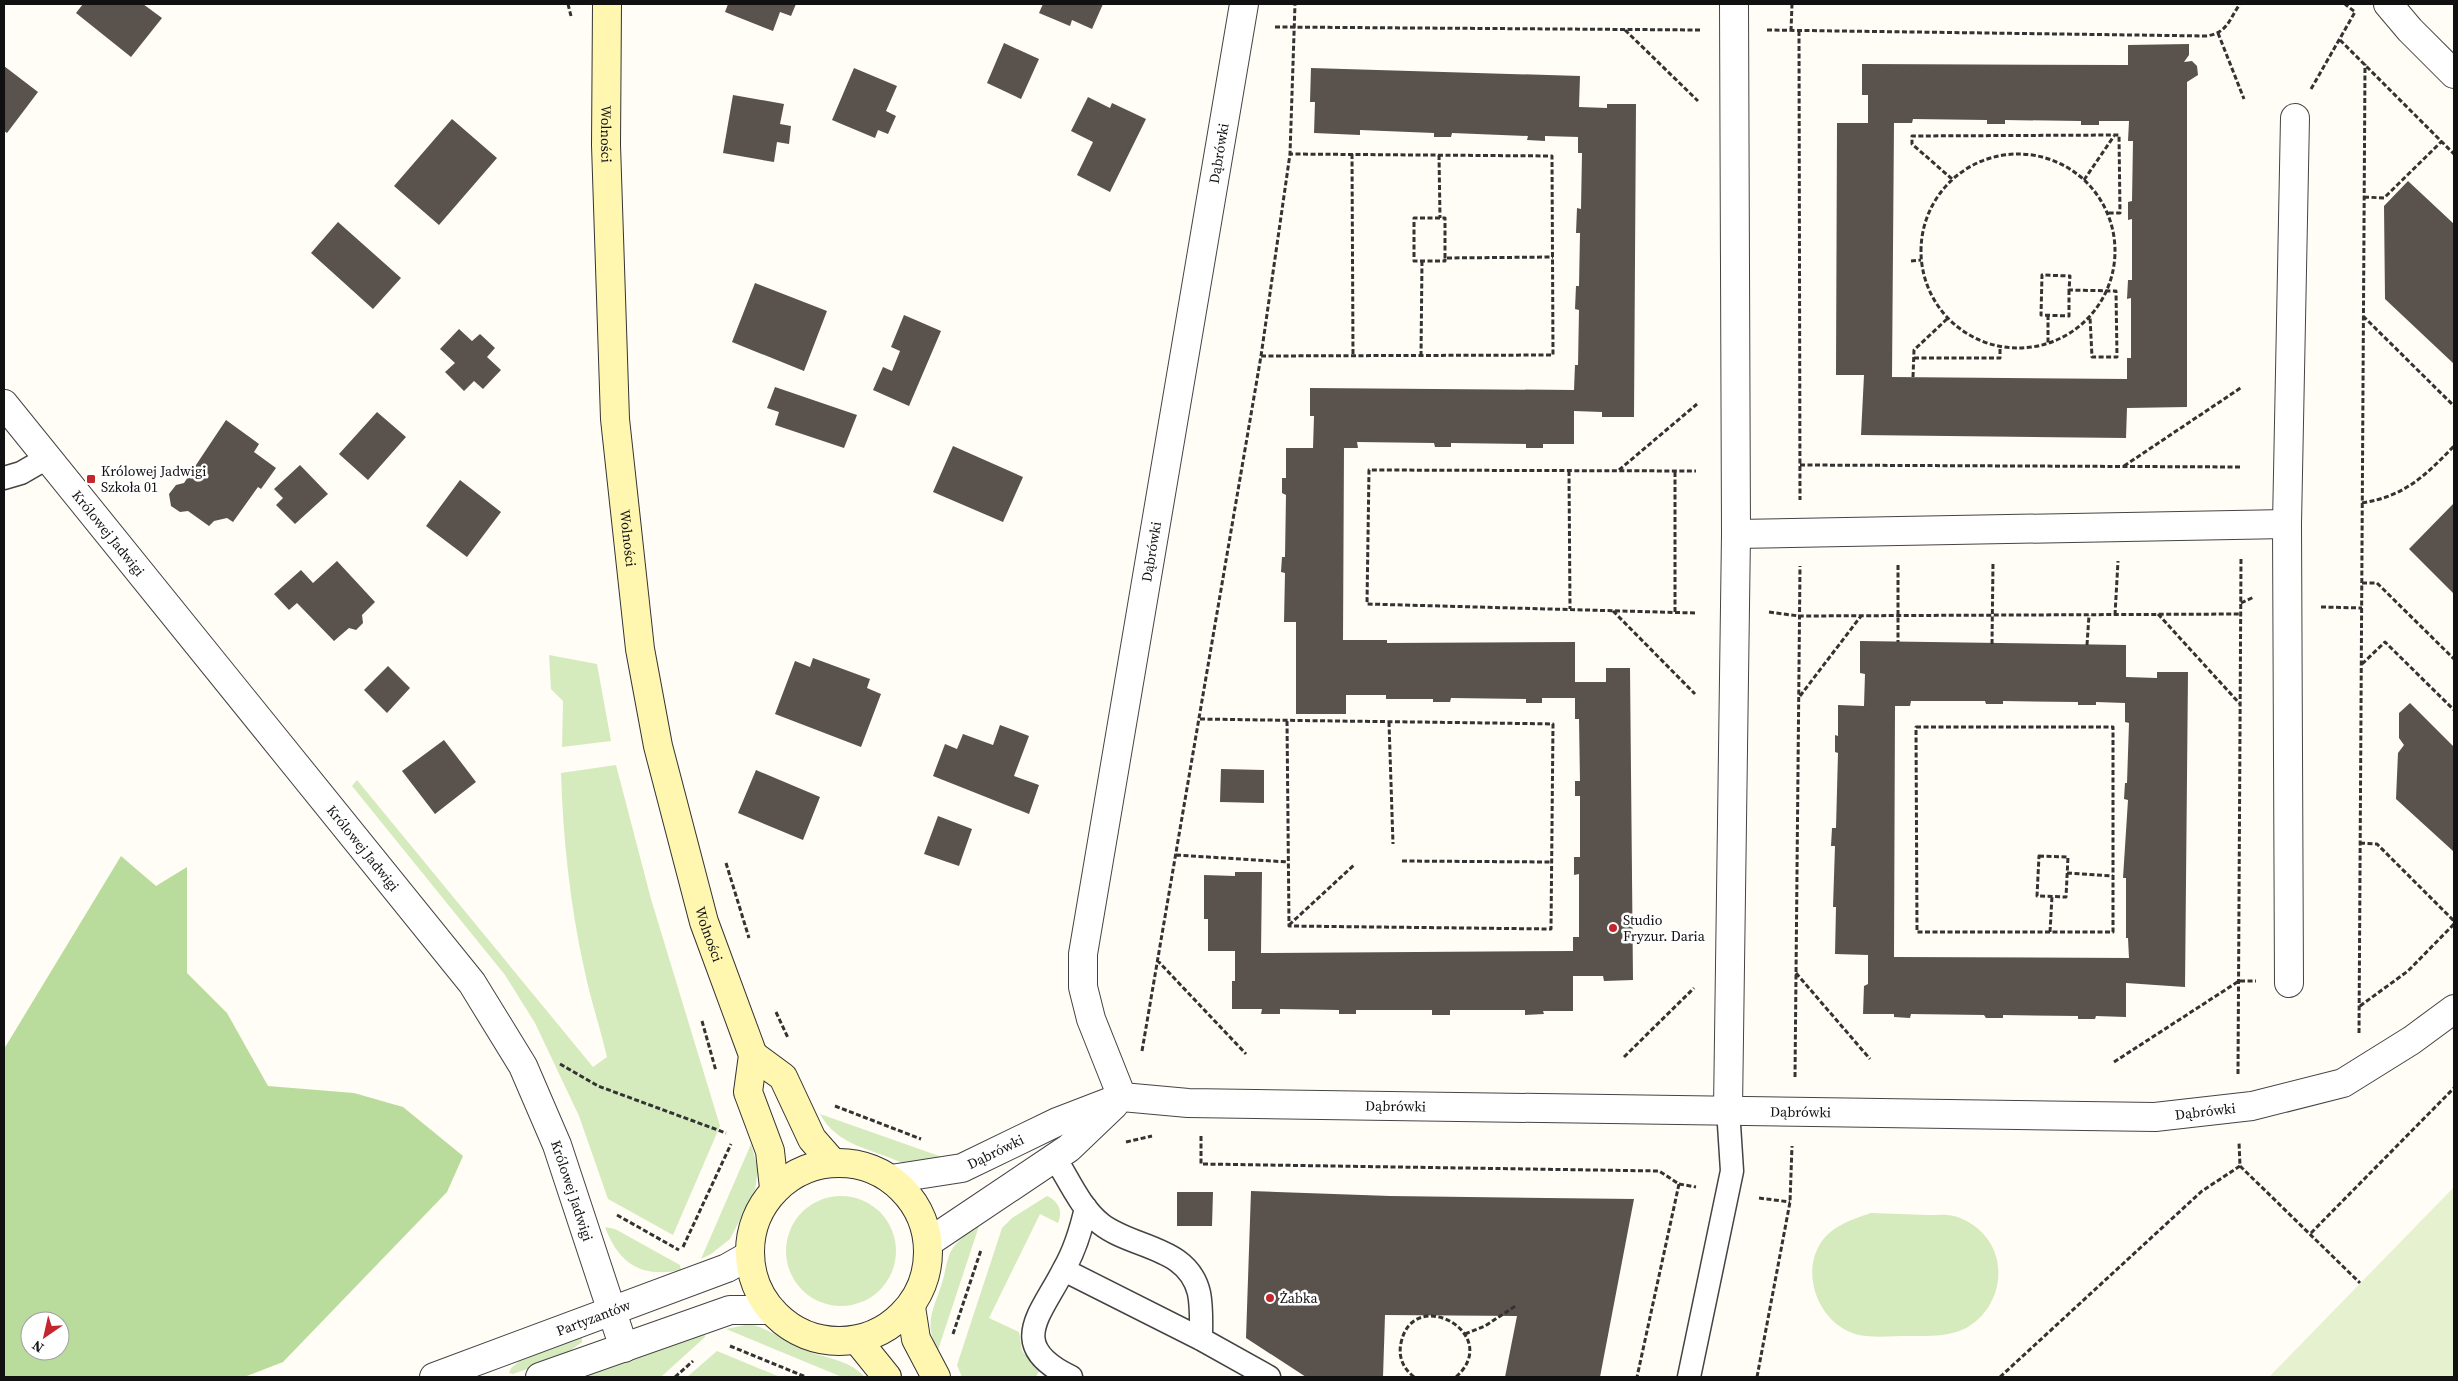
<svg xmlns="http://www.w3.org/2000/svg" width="2458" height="1381" font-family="'Source Serif 4',serif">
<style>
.green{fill:#d5ebbd}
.forest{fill:#b9dc9c;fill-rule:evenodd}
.pitch{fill:#e6f2cf}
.building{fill:#5a524d;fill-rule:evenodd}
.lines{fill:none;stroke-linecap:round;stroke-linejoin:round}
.service-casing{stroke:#444;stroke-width:25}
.minor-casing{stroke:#444;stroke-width:30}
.tertiary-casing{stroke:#444;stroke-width:30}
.secondary-casing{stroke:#333;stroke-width:30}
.path{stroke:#333;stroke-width:3;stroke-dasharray:5 2.5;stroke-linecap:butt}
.service{stroke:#fff;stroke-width:22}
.minor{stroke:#fff;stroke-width:28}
.tertiary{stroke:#fff;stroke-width:28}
.secondary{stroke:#fff6b0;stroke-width:28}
.poi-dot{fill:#c4262e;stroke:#fff;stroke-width:2}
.labels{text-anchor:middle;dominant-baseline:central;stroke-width:5;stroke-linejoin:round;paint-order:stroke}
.street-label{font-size:14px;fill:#111;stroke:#fff}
.poi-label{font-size:14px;fill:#111;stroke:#fff;text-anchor:start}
</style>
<rect width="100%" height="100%" fill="#fffdf5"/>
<path class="green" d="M 549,655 L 597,664 L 611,741 L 562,747 L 563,701 L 551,689 Z
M 616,765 L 651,899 L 720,1126 L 673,1235 L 608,1199 L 579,1116 L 535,1023 L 505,975 L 352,786 L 357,780 L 593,1067 L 607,1057 C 600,1027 590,998 584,968 C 570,904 563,839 561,773 Z
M 820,1114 L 945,1158 L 906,1164 L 898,1161 C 868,1148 837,1145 820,1114 Z
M 751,1144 L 758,1169 L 755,1190 L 730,1239 L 711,1254 L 701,1259 Z
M786 1251a55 55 0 1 1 110 0a55 55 0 1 1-110 0Z
M 1047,1196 C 1059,1201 1063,1212 1058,1223 L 1040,1214 L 989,1318 L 1019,1332 L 1022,1351 L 1039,1371 L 1036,1377 L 962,1377 L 957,1365 L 1002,1228 L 1012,1218 Z
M 1871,1213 C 1890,1214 1909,1214 1928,1215 C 1936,1215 1946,1214 1954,1216 C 1985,1225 2004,1254 1997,1286 C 1993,1304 1981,1321 1964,1329 C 1946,1337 1928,1336 1908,1336 C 1893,1336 1874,1338 1859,1335 C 1819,1326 1799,1273 1822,1241 C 1834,1225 1853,1219 1871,1213 Z
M 980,1223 L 938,1350 C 923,1323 934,1309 942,1283 C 945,1274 946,1262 950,1253 C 957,1240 969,1232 980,1223 Z
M 605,1227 L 615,1229 L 680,1265 L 681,1270 C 641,1278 619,1264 605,1227 Z
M 750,1324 C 770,1329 784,1341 802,1349 C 825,1359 847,1358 865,1377 L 842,1377 L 726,1329 Z
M 704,1332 L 705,1337 L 661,1377 L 577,1377 Z
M 578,1337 L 582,1337 L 582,1342 L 563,1356 L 513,1374 L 509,1373 L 511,1368 L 526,1356 Z
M 717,1351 L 780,1377 L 687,1377 Z"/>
<path class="forest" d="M 121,856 L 156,886 L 187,867 L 187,973 L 227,1013 L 268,1086 L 354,1093 L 403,1107 L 463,1156 L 447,1192 L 283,1362 L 244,1377 L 4,1377 L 4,1049 ZM 30,1321 L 60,1321 L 60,1351 L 30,1351 Z"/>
<path class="pitch" d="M 2454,1187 L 2454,1377 L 2269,1377 Z"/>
<path class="building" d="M 83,4 L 143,4 L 162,18 L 131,57 L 76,13 Z
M 728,4 L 796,4 L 791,16 L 780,12 L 773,31 L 725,12 Z
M 1043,4 L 1103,4 L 1092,29 L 1072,20 L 1070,26 L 1039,13 Z
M 1004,43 L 1039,59 L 1021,99 L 987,83 Z
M 2189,44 L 2189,55 L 2184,62 L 2192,61 L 2197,66 L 2198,75 L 2187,82 L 2187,407 L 2127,408 L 2126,438 L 1861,435 L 1864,375 L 1836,375 L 1837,123 L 1868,123 L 1868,95 L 1862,95 L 1862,64 L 2128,65 L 2128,45 ZM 1913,119 L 1987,120 L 1987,124 L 2005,124 L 2005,120 L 2081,121 L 2081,125 L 2099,125 L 2099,121 L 2129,121 L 2128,141 L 2133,141 L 2132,201 L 2128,202 L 2128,220 L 2132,219 L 2132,280 L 2128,280 L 2127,299 L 2131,298 L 2131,358 L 2127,358 L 2127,379 L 1892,377 L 1894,123 L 1912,123 Z
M 4,66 L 38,92 L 7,133 L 4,131 Z
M 854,68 L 897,86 L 886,111 L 896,116 L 888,134 L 878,130 L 875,138 L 832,120 Z
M 1311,68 L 1580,76 L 1579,107 L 1607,108 L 1607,104 L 1636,104 L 1634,417 L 1602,417 L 1602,412 L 1574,411 L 1574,444 L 1543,444 L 1543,448 L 1526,448 L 1526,444 L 1451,443 L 1451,447 L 1435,447 L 1434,443 L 1357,442 L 1358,448 L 1344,448 L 1343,640 L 1387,640 L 1387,643 L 1575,642 L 1575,682 L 1606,682 L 1606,668 L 1630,668 L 1633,980 L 1604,981 L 1603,976 L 1573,976 L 1573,1011 L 1543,1011 L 1544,1014 L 1525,1015 L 1525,1010 L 1450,1010 L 1450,1015 L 1432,1015 L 1432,1010 L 1356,1010 L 1356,1014 L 1339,1014 L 1339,1010 L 1280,1009 L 1280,1014 L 1261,1014 L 1262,1009 L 1232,1009 L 1232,981 L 1235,981 L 1235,951 L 1208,951 L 1208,919 L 1204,919 L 1204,875 L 1235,876 L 1235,872 L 1262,872 L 1261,953 L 1573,951 L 1573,937 L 1579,937 L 1579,874 L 1574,875 L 1574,857 L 1580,857 L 1580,796 L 1575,796 L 1575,781 L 1580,781 L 1579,719 L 1575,719 L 1575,698 L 1542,698 L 1542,703 L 1526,703 L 1526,699 L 1451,698 L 1450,702 L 1433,702 L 1433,699 L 1386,699 L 1386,695 L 1346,695 L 1346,714 L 1296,714 L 1296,622 L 1284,622 L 1285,573 L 1281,572 L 1282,557 L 1285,557 L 1286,495 L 1282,493 L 1282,478 L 1286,478 L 1286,448 L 1313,448 L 1314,416 L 1310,416 L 1310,388 L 1574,390 L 1575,365 L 1578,365 L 1579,310 L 1575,309 L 1576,286 L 1579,286 L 1580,233 L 1576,233 L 1577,208 L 1581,209 L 1582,153 L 1578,153 L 1578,137 L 1545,136 L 1545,141 L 1527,140 L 1528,136 L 1452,133 L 1451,137 L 1434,137 L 1434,133 L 1360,130 L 1360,135 L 1314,133 L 1315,102 L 1310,102 Z
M 733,95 L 784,104 L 780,124 L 791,126 L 789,144 L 777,142 L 774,162 L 723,153 Z
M 1088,97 L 1110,108 L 1112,103 L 1146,119 L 1110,192 L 1077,175 L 1093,142 L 1071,131 Z
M 452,119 L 497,158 L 439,225 L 394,186 Z
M 2408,181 L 2454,224 L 2454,364 L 2385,299 L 2384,206 Z
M 338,222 L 401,278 L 373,309 L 311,253 Z
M 755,283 L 827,311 L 804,371 L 732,342 Z
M 904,315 L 941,331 L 909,406 L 873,390 L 883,367 L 892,371 L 900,351 L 891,347 Z
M 459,329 L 472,341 L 480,334 L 495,348 L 487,357 L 501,370 L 483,389 L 474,381 L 464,391 L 445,372 L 455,363 L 440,349 Z
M 775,387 L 857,415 L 844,448 L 775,425 L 779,412 L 767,408 Z
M 377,412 L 406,437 L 368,480 L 339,454 Z
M 226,420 L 259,444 L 254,452 L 276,468 L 261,489 L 258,487 L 233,522 L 227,518 L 214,521 L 209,526 L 188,511 L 180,512 L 171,506 L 169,494 L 176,485 L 184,483 Z
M 953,446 L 1023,477 L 1003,522 L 933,492 Z
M 300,465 L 328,494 L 295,524 L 276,505 L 283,498 L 274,489 Z
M 460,480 L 501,512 L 467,557 L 426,526 Z
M 2454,503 L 2454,594 L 2409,549 Z
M 337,561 L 375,602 L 362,615 L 363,623 L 356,630 L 349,628 L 334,641 L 297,603 L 289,610 L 274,594 L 301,570 L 313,583 Z
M 1860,641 L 2126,645 L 2126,677 L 2157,678 L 2157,672 L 2188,672 L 2185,987 L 2126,983 L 2126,1017 L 2096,1016 L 2095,1019 L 2078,1019 L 2078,1016 L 2003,1015 L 2003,1018 L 1986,1018 L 1984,1015 L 1911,1014 L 1910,1018 L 1894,1017 L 1894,1014 L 1863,1014 L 1864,986 L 1868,984 L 1868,955 L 1835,954 L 1836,907 L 1833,907 L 1835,846 L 1831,846 L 1832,828 L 1836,828 L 1838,753 L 1835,752 L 1835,735 L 1838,736 L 1838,705 L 1864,706 L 1865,674 L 1860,673 ZM 1911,701 L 1985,701 L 1986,704 L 2003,704 L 2003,701 L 2078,702 L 2078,705 L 2096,705 L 2096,702 L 2125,703 L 2125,722 L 2129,723 L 2127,783 L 2125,783 L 2124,799 L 2128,800 L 2123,878 L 2126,878 L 2126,938 L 2128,938 L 2129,958 L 1894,957 L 1895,706 L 1910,706 Z
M 813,658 L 870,679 L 867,688 L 881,694 L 861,747 L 775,714 L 795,661 L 810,667 Z
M 388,666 L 410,688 L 387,713 L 364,690 Z
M 2410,703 L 2454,747 L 2453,851 L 2396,799 L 2398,753 L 2404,745 L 2399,738 L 2399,713 Z
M 1000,725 L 1029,736 L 1014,776 L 1039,785 L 1029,814 L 933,776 L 945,744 L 957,749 L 963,734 L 993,745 Z
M 444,740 L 476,782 L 435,814 L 402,771 Z
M 1221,769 L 1264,770 L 1264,803 L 1220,802 Z
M 756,770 L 820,797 L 803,840 L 738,813 Z
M 938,816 L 972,829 L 959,866 L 924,854 Z
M 1251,1191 L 1390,1196 L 1634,1199 L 1600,1377 L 1505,1377 L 1517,1316 L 1385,1315 L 1383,1377 L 1306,1377 L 1246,1338 Z
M 1177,1192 L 1213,1192 L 1212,1226 L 1177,1226 Z"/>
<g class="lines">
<g class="service-casing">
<path id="service" d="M 4,478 L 21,473 L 47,458
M 1055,1158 C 1069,1180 1080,1207 1101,1224 C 1133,1249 1188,1246 1199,1293 C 1202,1308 1201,1324 1201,1339
M 1064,1270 L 1201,1339 L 1269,1377
M 1071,1377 C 1005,1345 1041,1315 1064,1269 C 1075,1250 1081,1230 1086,1208
M 1689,1377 L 1732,1171 L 1728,1109"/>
</g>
<g class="minor-casing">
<g id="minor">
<path d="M 2388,4 L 2410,30 L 2454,74"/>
<path id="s1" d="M 4,404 L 472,983 L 523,1066 L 557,1145 L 624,1348"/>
<path d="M 1736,534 L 2287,524"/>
<path d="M 2289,983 L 2287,524 L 2295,118"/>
<path id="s2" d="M 1122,1097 L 1091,1019 L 1083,987 L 1083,954 L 1244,4"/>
<path d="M 1728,1109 L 1736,534 L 1734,4"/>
<path id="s3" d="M 891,1179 L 962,1168 L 1057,1122 L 1122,1097 L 1188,1103 L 2155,1117 L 2252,1106 L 2343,1083 L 2412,1040 L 2454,1009"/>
<path d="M 929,1242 L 1069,1148 L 1114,1105"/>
</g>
</g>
<g class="tertiary-casing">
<g id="tertiary">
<path id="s4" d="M 434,1377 L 727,1268 L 750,1255"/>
<path d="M 540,1377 L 730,1310 L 771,1310"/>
</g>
</g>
<g class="secondary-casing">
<g id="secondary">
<path id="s5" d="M 607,4 L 606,145 L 615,419 L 640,649 L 658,746 L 704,922 L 753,1055 L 748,1092 L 770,1151 L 774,1188"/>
<path d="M 753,1055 L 783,1077 L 812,1139 L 833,1163"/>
<circle cx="839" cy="1252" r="89"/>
<path d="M 911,1307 L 916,1339 L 936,1377"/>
<path d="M 858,1341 L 887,1377"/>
</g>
</g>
<path class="path" d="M 568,4 L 571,16
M 1275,27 L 1701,30
M 1625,30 L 1698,101
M 1767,30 L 2206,36 C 2228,33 2229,19 2240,4
M 1791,31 L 1792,4
M 1799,31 L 1800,500
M 2218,33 L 2244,99
M 2340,40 L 2454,154
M 2311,89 L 2355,12 L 2345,4
M 1352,154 L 1353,355
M1921 251a97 97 0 1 1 194 0a97 97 0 1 1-194 0Z
M 1439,155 L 1440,218
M 1952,179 L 1912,144 L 1912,136 L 2119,135 L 2120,213 L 2108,213
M 2084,180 L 2114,136
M 2364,197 L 2384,198 L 2442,141
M 1445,258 L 1445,218 L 1414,218 L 1414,261 L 1445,261 L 1445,258 L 1553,257
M 1911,261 L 1921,260
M 2069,290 L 2069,316 L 2041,315 L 2042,275 L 2070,276 L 2069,290 L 2116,291 L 2117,357 L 2092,357 L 2090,317
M 2048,315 L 2048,343
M 2363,316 L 2454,406
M 1261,356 L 1553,355 L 1552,156 L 1290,154
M 1421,356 L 1422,261
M 1914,358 L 2000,358 L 2000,346
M 1913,377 L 1914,350 L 1948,318
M 1800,465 L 2242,467
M 2124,466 L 2242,387
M 1619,470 L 1697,404
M 1569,471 L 1570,609
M 2362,503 C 2405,496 2425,476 2454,446
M 1898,565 L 1898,642
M 2362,583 L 2377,583 L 2454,659
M 2241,603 L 2254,597
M 2321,607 L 2362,608
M 1613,611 L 1695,694
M 1675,612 L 1675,471
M 1769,612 L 1799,616 L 2241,614
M 1695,613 L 1367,604 L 1369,470 L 1696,471
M 2158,614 L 2240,704
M 2115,615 L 2118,561
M 1992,644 L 1993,562
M 2087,645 L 2089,615
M 2362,664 L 2385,642 L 2454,710
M 1800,696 L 1861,616
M 1200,719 C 1318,721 1435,722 1553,724 L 1551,929 L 1289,926 L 1287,720
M 1389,722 L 1393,844
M 1916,727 L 2113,727 L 2113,932 L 1917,932 Z
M 2360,843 L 2377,844 L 2454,921
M 1176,855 L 1288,862
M 2039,856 L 2068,857 L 2066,897 L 2037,896 Z
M 1402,861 L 1552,862
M 726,863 L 749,938
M 2067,873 L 2113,876
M 1289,925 L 1354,865
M 2050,932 L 2052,896
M 1157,960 L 1246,1054
M 1796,973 L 1870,1059
M 2360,1006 L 2408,971 L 2454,924
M 776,1012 L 788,1038
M 702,1021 L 716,1071
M 2359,1033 L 2365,64
M 1142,1051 L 1261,356 L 1290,154 L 1295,4
M 1624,1057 L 1694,988
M 2114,1062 L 2239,981 L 2256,981
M 560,1064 L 598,1086 L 726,1133
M 2238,1074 L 2241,558
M 1795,1077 L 1800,566
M 835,1106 L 921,1139
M 1201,1136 L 1201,1164 L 1659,1171 L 1679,1184 L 1637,1377
M 1126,1142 L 1152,1136
M 2240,1166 L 2360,1283
M 1679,1184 L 1696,1187
M 1759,1198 L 1790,1202
M 617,1215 L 679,1250
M 2311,1233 L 2454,1088
M 683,1247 L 731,1144
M 953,1334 L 981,1250
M 1465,1334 L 1485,1326 L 1517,1305
M 730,1346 L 806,1377
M 675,1377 L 693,1361
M 1414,1377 C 1403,1368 1398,1357 1401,1343 C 1413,1284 1504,1334 1456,1377
M 1757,1377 L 1790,1202 L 1792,1146
M 2000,1377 L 2202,1191 L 2240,1166 L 2239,1142"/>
<use href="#service" class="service"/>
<use href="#minor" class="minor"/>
<use href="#tertiary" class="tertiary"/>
<use href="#secondary" class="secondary"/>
</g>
<g class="poi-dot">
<rect x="86" y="474" width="10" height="10" rx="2.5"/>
<circle cx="1613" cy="928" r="5"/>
<circle cx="1270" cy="1298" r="5"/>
</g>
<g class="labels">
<g class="street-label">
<text stroke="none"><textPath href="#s5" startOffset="130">Wolności</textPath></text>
<text stroke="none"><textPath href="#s2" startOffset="962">Dąbrówki</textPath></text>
<text stroke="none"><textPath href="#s1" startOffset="166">Królowej Jadwigi</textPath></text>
<text stroke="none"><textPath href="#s5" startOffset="535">Wolności</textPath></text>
<text stroke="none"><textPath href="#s2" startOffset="558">Dąbrówki</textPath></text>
<text stroke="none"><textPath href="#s1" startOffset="571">Królowej Jadwigi</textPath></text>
<text stroke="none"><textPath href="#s5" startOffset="940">Wolności</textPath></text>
<text stroke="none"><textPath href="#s3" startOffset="521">Dąbrówki</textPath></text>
<text stroke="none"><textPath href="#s3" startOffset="926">Dąbrówki</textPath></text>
<text stroke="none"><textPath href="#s3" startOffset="1331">Dąbrówki</textPath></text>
<text stroke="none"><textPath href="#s3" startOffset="109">Dąbrówki</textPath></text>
<text stroke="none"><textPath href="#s1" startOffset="976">Królowej Jadwigi</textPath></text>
<text stroke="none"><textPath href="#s4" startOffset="170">Partyzantów</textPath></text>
</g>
<g class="poi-label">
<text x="101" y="471">Królowej Jadwigi<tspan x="101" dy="16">Szkoła 01</tspan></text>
<text x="1623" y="920">Studio<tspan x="1623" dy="16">Fryzur. Daria</tspan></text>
<text x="1280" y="1298">Żabka</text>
</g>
</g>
<rect width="2458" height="1381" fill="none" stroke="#111111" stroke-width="10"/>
<g transform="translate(45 1336) rotate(214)"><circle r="24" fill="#ffffff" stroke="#a0a0a0"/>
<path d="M0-4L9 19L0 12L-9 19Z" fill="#c4262e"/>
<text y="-8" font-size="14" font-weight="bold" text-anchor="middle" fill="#111111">N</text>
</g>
</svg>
